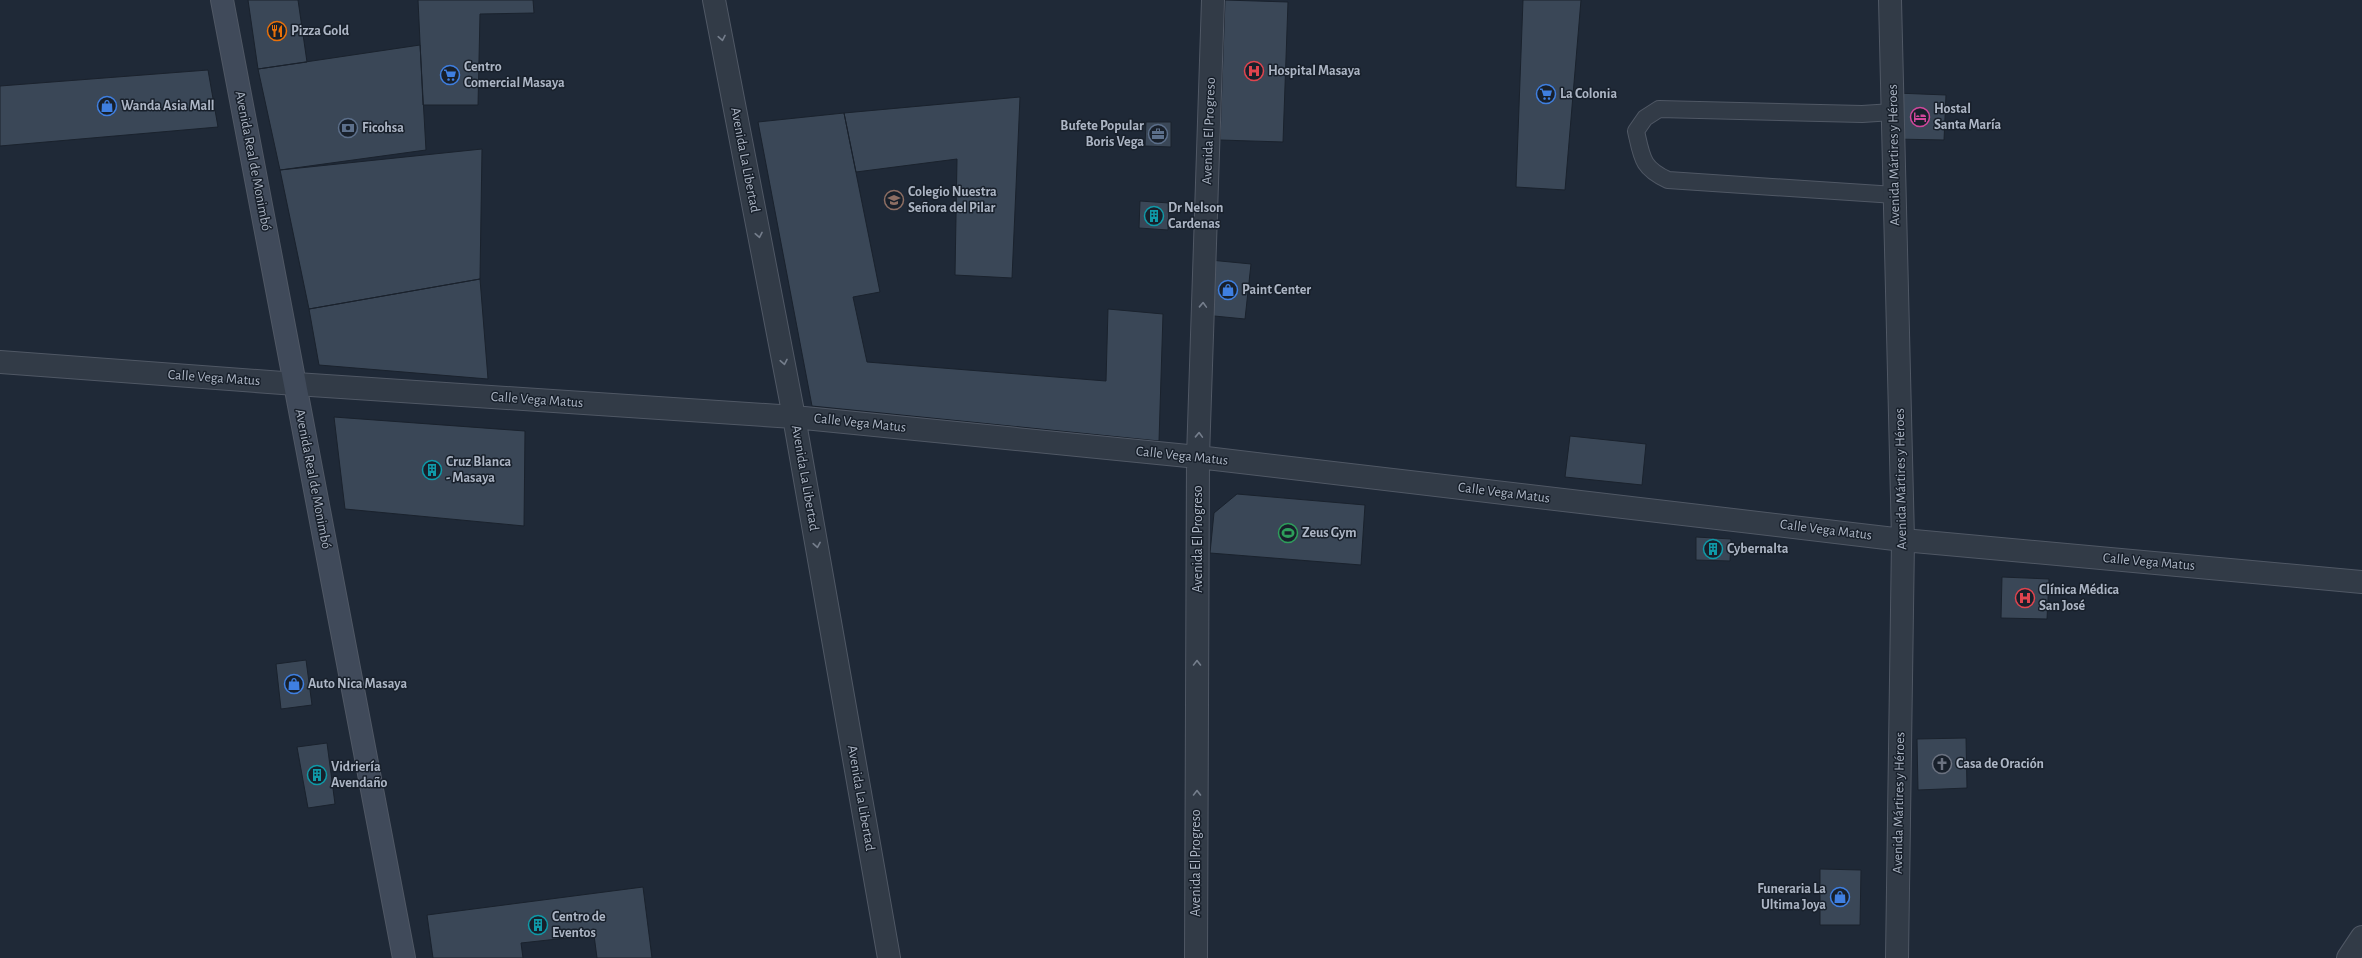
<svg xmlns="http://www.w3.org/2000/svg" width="2362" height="958" font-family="'Alegreya Sans',sans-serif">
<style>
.building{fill:#3a4757;stroke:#1a222d}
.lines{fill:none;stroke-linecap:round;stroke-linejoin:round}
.lane-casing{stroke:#505865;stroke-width:18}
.street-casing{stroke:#505865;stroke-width:24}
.secondary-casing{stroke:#505865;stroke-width:24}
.lane{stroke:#323b47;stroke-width:16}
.street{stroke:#323b47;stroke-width:22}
.secondary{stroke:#404a5a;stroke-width:22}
.oneway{stroke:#757e8c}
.labels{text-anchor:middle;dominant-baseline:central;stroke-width:3;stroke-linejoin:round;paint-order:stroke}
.poi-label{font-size:14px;font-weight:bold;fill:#acb5c4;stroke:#18202b;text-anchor:start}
.street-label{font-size:14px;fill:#acb5c4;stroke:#18202b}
</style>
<rect width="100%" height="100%" fill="#1f2937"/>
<path class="building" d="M 248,0 L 298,0 L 307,62 L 258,69 Z
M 418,0 L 533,0 L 534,13 L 480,14 L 478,105 L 423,105 Z
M 1225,0 L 1288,2 L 1283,142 L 1220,140 Z
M 1523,0 L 1581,0 L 1565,190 L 1516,187 Z
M 420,45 L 426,150 L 280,170 L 258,69 Z
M 208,70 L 218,127 L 0,146 L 0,86 Z
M 1896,93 L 1946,95 L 1944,140 L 1895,139 Z
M 1020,97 L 1012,278 L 955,275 L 957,159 L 856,172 L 844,113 Z
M 844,113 L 880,292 L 853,297 L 867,362 L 1106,381 L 1108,309 L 1163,314 L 1159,441 L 812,406 L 758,122 Z
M 1146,122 L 1171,122 L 1171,147 L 1145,146 Z
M 482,149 L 480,279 L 309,309 L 280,170 Z
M 1140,201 L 1169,203 L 1168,230 L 1139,228 Z
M 1210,260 L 1251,264 L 1245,319 L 1204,315 Z
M 480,279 L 488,379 L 319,365 L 309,309 Z
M 334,417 L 525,431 L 524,526 L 345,509 Z
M 1570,436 L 1646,444 L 1642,485 L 1565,477 Z
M 1237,494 L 1365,505 L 1361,565 L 1210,553 L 1214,513 Z
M 1696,537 L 1731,539 L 1730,561 L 1696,560 Z
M 2002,577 L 2049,579 L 2047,619 L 2001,618 Z
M 306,660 L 312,705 L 281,709 L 276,664 Z
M 1966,738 L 1967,788 L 1918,790 L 1917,739 Z
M 327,743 L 335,804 L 308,808 L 297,747 Z
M 1820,869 L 1861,870 L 1860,925 L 1820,925 Z
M 643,887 L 652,958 L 597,958 L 594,935 L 521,943 L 523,958 L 433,958 L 427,915 Z"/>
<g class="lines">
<g class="lane-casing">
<path id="lane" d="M 1893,112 L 1862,114 L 1659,109 L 1645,118 L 1636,131 C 1642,158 1642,168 1668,180 L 1895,195"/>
</g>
<g class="street-casing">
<path id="street" d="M 714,0 L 794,417 L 889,958
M 1890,0 L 1903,540 L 1897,958
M 0,362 L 296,384 L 794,417 L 1198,457 L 1903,540 L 2362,582
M 1196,958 L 1198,457 L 1213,0
M 2348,958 L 2362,937"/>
</g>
<g class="secondary-casing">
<path id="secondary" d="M 222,0 L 404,958"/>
</g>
<use href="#lane" class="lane"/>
<use href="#street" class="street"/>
<use href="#secondary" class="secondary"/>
</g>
<defs><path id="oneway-chevron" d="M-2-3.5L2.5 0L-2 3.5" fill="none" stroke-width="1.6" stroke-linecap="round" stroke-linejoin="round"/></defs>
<g class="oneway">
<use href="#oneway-chevron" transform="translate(722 38) rotate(79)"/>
<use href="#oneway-chevron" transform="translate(759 235) rotate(79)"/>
<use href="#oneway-chevron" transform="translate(1203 305) rotate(-88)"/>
<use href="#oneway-chevron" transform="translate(784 362) rotate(79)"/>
<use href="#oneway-chevron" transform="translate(1199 435) rotate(-88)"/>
<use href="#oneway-chevron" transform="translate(817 545) rotate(80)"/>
<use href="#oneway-chevron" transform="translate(1197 663) rotate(-90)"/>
<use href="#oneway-chevron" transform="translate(1197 793) rotate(-90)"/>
</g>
<defs>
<g id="restaurant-ring" transform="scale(1)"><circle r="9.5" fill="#18202b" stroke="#e8710a" stroke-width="1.5"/><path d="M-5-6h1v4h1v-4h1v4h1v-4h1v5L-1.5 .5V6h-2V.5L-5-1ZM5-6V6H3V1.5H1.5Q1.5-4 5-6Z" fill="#e8710a"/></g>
<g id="hospital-ring" transform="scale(1)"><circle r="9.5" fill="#18202b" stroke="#e0444e" stroke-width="1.5"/><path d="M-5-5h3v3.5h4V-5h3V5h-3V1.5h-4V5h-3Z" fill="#e0444e"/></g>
<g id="supermarket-ring" transform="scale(1)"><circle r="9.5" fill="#18202b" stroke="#3f7fe0" stroke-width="1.5"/><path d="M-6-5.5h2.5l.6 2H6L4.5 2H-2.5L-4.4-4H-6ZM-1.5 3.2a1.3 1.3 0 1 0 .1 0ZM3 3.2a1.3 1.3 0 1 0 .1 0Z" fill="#3f7fe0"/></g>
<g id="shop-ring" transform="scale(1)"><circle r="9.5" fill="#18202b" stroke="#3f7fe0" stroke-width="1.5"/><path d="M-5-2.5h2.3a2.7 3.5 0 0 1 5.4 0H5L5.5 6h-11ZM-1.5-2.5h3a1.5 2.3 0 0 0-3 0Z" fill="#3f7fe0"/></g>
<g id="hotel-ring" transform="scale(1)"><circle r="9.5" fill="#18202b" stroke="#d1479c" stroke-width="1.5"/><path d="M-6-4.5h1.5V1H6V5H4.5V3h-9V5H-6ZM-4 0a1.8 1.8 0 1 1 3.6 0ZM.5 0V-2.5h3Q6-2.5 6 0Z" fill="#d1479c"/></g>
<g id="bank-ring" transform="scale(1)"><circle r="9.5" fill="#18202b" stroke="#5c6f8a" stroke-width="1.5"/><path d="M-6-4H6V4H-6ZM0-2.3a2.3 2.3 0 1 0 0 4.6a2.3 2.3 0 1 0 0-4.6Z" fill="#5c6f8a"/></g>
<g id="office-ring" transform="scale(1)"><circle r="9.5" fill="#18202b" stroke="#5c6f8a" stroke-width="1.5"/><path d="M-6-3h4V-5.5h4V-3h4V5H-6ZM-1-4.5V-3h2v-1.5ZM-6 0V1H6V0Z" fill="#5c6f8a"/></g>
<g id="school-ring" transform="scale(1)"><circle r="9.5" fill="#18202b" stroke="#8d6e63" stroke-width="1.5"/><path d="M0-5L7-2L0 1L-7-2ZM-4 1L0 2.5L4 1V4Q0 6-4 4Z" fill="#8d6e63"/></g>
<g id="building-ring" transform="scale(1)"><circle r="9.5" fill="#18202b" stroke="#0f9aa8" stroke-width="1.5"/><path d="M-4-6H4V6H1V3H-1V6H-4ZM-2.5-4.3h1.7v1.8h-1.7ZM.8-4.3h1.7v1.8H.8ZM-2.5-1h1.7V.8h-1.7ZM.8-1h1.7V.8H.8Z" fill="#0f9aa8"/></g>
<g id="stadium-ring" transform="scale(1)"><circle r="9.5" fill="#18202b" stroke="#2e9e5b" stroke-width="1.5"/><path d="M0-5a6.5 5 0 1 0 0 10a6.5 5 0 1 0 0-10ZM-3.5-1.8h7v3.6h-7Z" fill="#2e9e5b"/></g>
<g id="church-ring" transform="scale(1)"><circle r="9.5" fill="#18202b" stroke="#6b7280" stroke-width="1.5"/><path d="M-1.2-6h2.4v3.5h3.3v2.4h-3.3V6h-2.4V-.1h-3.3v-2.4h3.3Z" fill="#6b7280"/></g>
</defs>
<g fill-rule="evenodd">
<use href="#restaurant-ring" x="277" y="31"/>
<use href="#hospital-ring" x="1254" y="71"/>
<use href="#supermarket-ring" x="450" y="75"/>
<use href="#supermarket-ring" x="1546" y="94"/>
<use href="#shop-ring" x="107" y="106"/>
<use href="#hotel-ring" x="1920" y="117"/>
<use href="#bank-ring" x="348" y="128"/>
<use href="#office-ring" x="1158" y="134"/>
<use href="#school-ring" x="894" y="200"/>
<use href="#building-ring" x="1154" y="216"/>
<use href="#shop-ring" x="1228" y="290"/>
<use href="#building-ring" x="432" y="470"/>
<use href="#stadium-ring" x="1288" y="533"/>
<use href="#building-ring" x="1713" y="549"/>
<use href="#hospital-ring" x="2025" y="598"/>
<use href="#shop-ring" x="294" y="684"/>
<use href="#church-ring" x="1942" y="764"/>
<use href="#building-ring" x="317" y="775"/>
<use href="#shop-ring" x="1840" y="897"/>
<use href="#building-ring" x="538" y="925"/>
</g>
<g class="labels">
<g class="poi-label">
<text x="291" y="31">Pizza Gold</text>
<text x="464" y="67">Centro<tspan x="464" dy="16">Comercial Masaya</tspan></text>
<text x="1268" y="71">Hospital Masaya</text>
<text x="1560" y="94">La Colonia</text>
<text x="121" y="106">Wanda Asia Mall</text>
<text x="1934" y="109">Hostal<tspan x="1934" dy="16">Santa María</tspan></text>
<text x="1144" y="126" text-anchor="end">Bufete Popular<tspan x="1144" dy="16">Boris Vega</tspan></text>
<text x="362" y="128">Ficohsa</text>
<text x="908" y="192">Colegio Nuestra<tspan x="908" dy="16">Señora del Pilar</tspan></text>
<text x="1168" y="208">Dr Nelson<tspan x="1168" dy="16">Cardenas</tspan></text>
<text x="1242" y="290">Paint Center</text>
<text x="446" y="462">Cruz Blanca<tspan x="446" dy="16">- Masaya</tspan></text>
<text x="1302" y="533">Zeus Gym</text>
<text x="1727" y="549">Cybernalta</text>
<text x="2039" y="590">Clínica Médica<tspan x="2039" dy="16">San José</tspan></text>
<text x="308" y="684">Auto Nica Masaya</text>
<text x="1956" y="764">Casa de Oración</text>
<text x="331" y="767">Vidriería<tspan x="331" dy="16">Avendaño</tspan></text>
<text x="1826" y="889" text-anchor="end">Funeraria La<tspan x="1826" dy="16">Ultima Joya</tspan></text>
<text x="552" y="917">Centro de<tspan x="552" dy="16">Eventos</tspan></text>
</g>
<g class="street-label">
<text transform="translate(1209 131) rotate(-88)">Avenida El Progreso</text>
<text transform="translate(1894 155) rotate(-91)">Avenida Mártires y Héroes</text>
<text transform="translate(745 160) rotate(79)">Avenida La Libertad</text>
<text transform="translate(253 161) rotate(79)">Avenida Real de Monimbó</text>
<text transform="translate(214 378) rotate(4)">Calle Vega Matus</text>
<text transform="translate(537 400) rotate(4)">Calle Vega Matus</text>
<text transform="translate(860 423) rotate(6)">Calle Vega Matus</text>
<text transform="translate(1182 456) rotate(6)">Calle Vega Matus</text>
<text transform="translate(805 478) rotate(80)">Avenida La Libertad</text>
<text transform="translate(313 479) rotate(79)">Avenida Real de Monimbó</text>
<text transform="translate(1901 479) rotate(-91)">Avenida Mártires y Héroes</text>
<text transform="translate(1504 493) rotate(7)">Calle Vega Matus</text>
<text transform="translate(1826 530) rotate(7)">Calle Vega Matus</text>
<text transform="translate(1198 539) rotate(-90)">Avenida El Progreso</text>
<text transform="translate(2149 562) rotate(5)">Calle Vega Matus</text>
<text transform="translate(861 798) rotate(80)">Avenida La Libertad</text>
<text transform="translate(1899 803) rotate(-89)">Avenida Mártires y Héroes</text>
<text transform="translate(1196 863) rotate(-90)">Avenida El Progreso</text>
</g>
</g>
</svg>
